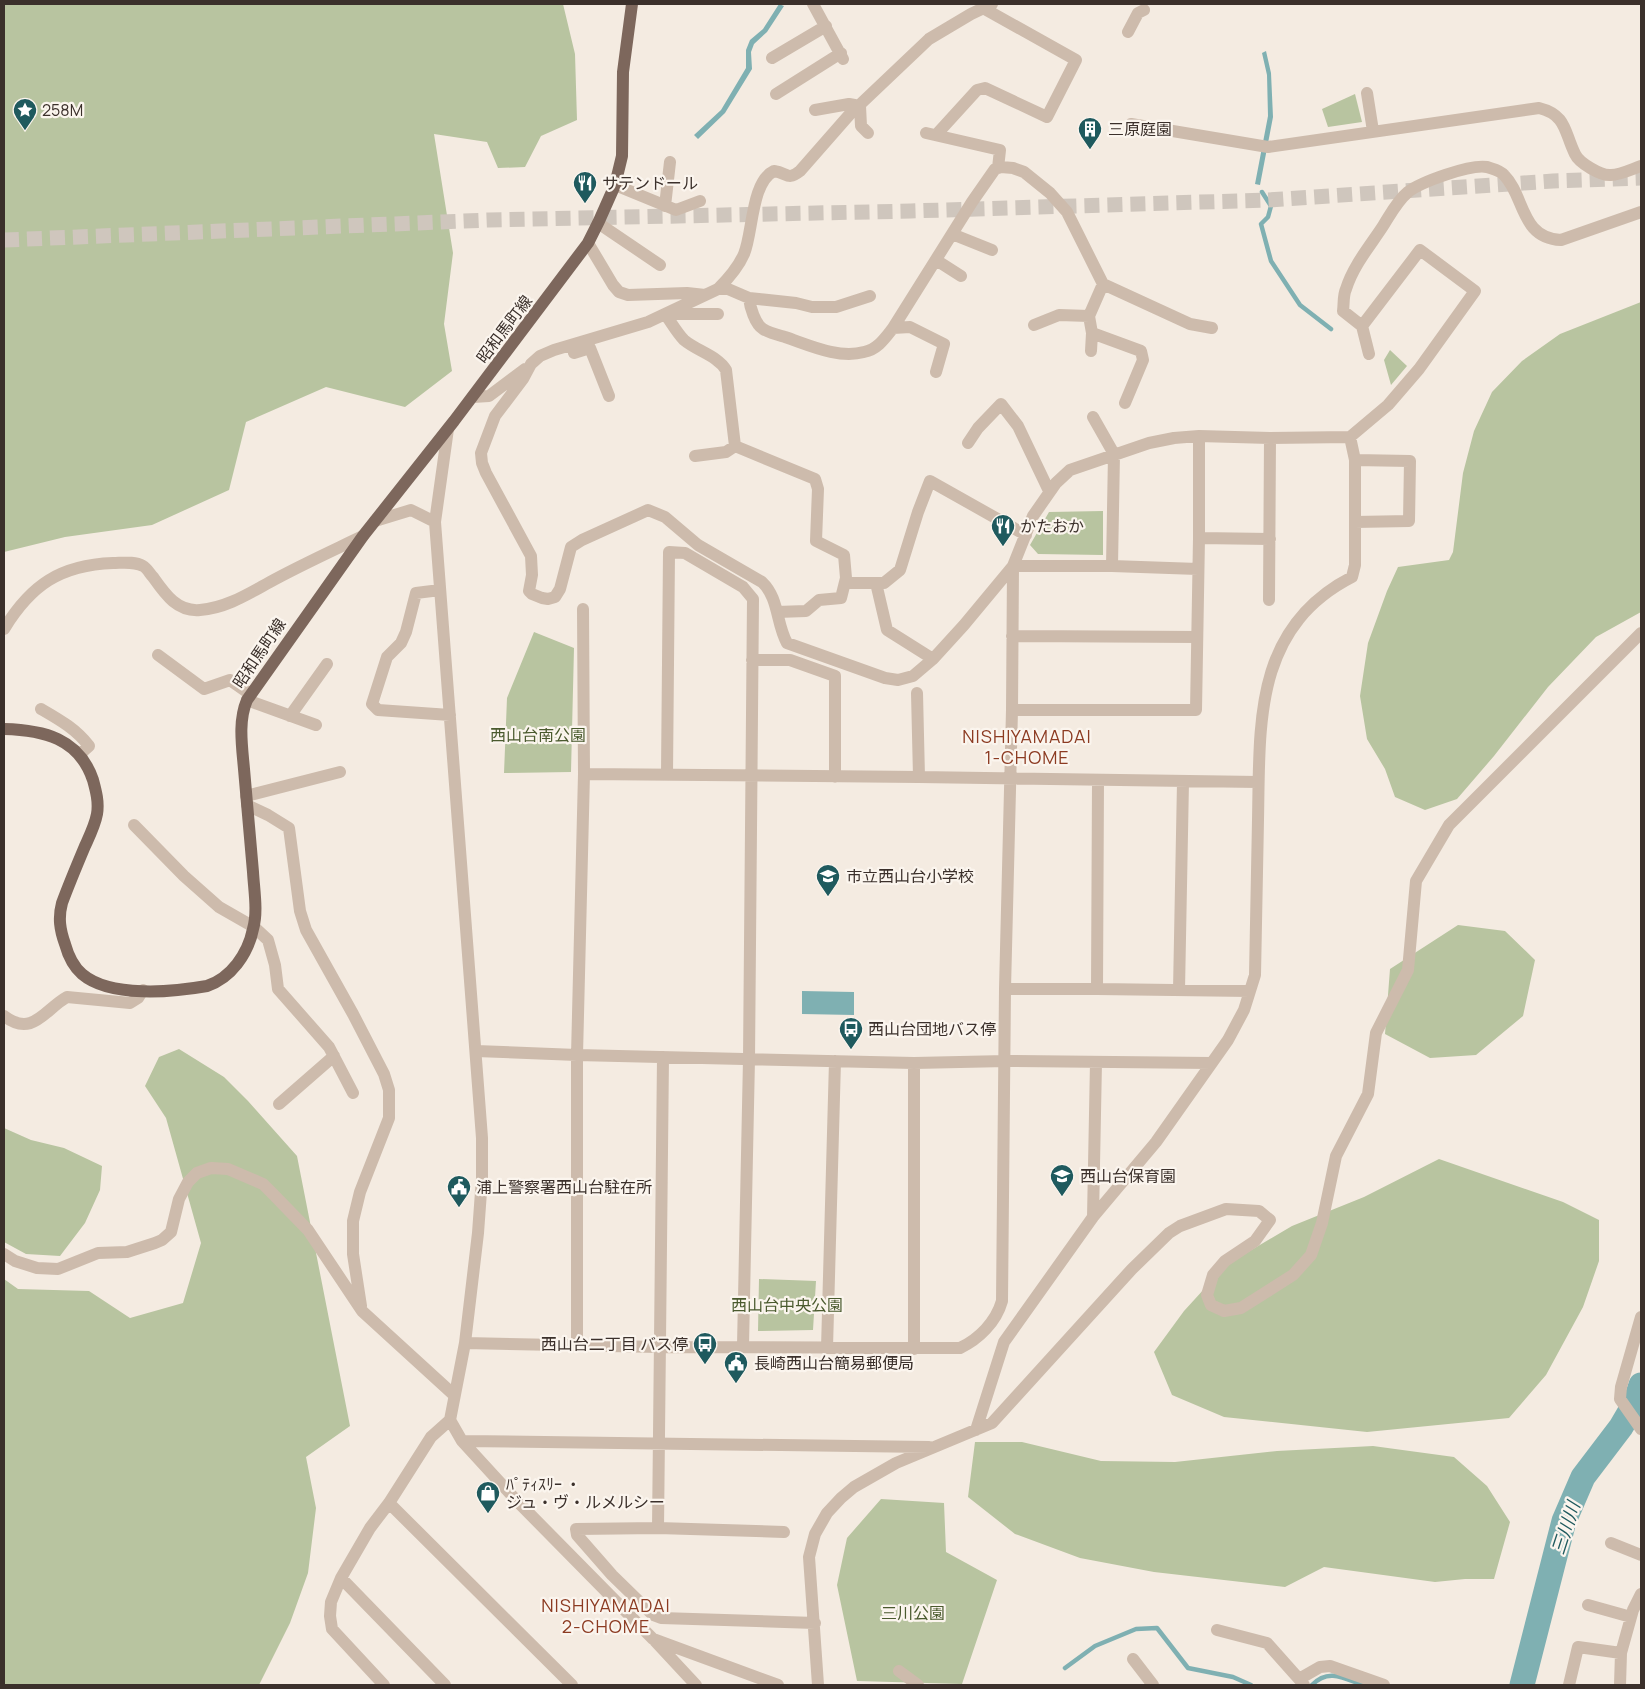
<svg xmlns="http://www.w3.org/2000/svg" width="1645" height="1689" font-family="Manrope,'Noto Sans JP',sans-serif">
<style>
.green{fill:#b8c4a0}
.water{fill:#7fb0b2}
.lines{fill:none;stroke-linecap:round;stroke-linejoin:round}
.stream{stroke:#7fb0b2;stroke-width:4.5}
.river{stroke:#7fb0b2;stroke-width:25}
.highway-tunnel{stroke:#cfc6bd;stroke-width:15;stroke-dasharray:15 8;stroke-linecap:butt}
.minor{stroke:#cdbbac;stroke-width:12}
.major{stroke:#7d675c;stroke-width:12}
.labels{text-anchor:middle;dominant-baseline:central;stroke-width:4.5;stroke-linejoin:round;paint-order:stroke}
.poi-label{font-size:16px;fill:#3b302b;stroke:#fbf5ee;text-anchor:start}
.street-label{font-size:16px;fill:#3b302b;stroke:#fbf5ee}
.park-label{font-size:16px;fill:#4a5a2e;stroke:#fbf5ee}
.neighbourhood-label{font-size:18px;letter-spacing:1px;fill:#8c3b22;stroke:#fbf5ee}
.water-label{font-size:18px;font-style:italic;fill:#1f5a5e;stroke:#fbf5ee}
</style>
<rect width="100%" height="100%" fill="#f4ebe1"/>
<path class="green" d="M 4,4 L 563,4 L 575,54 L 577,120 L 541,136 L 525,167 L 498,168 L 487,142 L 434,134 L 453,253 L 444,324 L 452,371 L 405,407 L 326,387 L 246,422 L 229,490 L 152,525 L 65,537 L 4,552 Z
M 1355,94 L 1362,122 L 1328,127 L 1322,109 Z
M 1641,302 L 1641,612 L 1596,637 L 1548,687 L 1494,756 L 1457,799 L 1425,810 L 1395,797 L 1385,769 L 1367,739 L 1360,696 L 1368,643 L 1387,591 L 1398,567 L 1449,560 L 1453,552 L 1463,473 L 1474,431 L 1492,392 L 1522,361 L 1560,334 Z
M 1390,350 L 1407,366 L 1391,385 L 1384,360 Z
M 1103,511 L 1103,555 L 1038,554 L 1030,545 L 1049,512 Z
M 534,632 L 574,648 L 571,772 L 504,773 L 507,698 Z
M 1458,925 L 1505,931 L 1535,960 L 1523,1016 L 1476,1055 L 1430,1058 L 1385,1034 L 1390,969 Z
M 179,1049 L 224,1077 L 248,1101 L 297,1156 L 350,1426 L 306,1457 L 316,1508 L 308,1573 L 290,1623 L 259,1685 L 4,1685 L 4,1279 L 18,1289 L 89,1291 L 130,1318 L 183,1303 L 201,1243 L 166,1118 L 145,1086 L 159,1057 Z
M 4,1128 L 31,1140 L 64,1148 L 102,1166 L 100,1190 L 85,1223 L 60,1256 L 26,1254 L 4,1242 Z
M 1439,1159 L 1563,1202 L 1599,1220 L 1599,1261 L 1583,1307 L 1546,1375 L 1509,1418 L 1367,1432 L 1224,1417 L 1172,1395 L 1154,1352 L 1184,1311 L 1226,1265 L 1292,1226 L 1364,1197 Z
M 759,1279 L 816,1281 L 813,1330 L 758,1331 Z
M 975,1442 L 1022,1442 L 1101,1461 L 1175,1462 L 1277,1451 L 1373,1446 L 1454,1457 L 1487,1486 L 1510,1522 L 1494,1579 L 1465,1579 L 1435,1582 L 1324,1567 L 1285,1587 L 1154,1572 L 1080,1558 L 1015,1534 L 968,1497 Z
M 881,1499 L 944,1503 L 946,1552 L 997,1580 L 962,1684 L 857,1681 L 837,1585 L 847,1538 Z"/>
<path class="water" d="M 779,4 L 784,6 L 767,32 L 754,44 L 751,52 L 752,69 L 725,113 L 698,139 L 694,135 L 721,110 L 746,68 L 746,50 L 750,40 L 763,29 Z
M 1266,51 L 1271,73 L 1273,117 L 1260,185 L 1255,184 L 1268,116 L 1267,75 L 1262,53 Z
M 802,991 L 854,992 L 854,1015 L 802,1014 Z"/>
<g class="lines">
<path class="stream" d="M 1262,192 L 1271,206 L 1268,217 L 1261,224 L 1271,261 L 1300,305 L 1331,329
M 1065,1668 L 1095,1646 L 1136,1629 L 1157,1628 L 1188,1668 L 1233,1677 L 1251,1685
M 1312,1685 C 1328,1668 1344,1678 1363,1685"/>
<path class="river" d="M 1522,1685 L 1564,1521 L 1583,1477 L 1621,1427 L 1635,1403 L 1641,1385"/>
<path class="highway-tunnel" d="M 4,240 L 489,220 L 911,211 L 1268,200 L 1553,181 L 1641,178"/>
<path class="minor" d="M 813,4 L 843,59
M 1128,32 L 1138,13 L 1144,10
M 772,58 L 826,26
M 1367,93 L 1373,131
M 776,94 L 841,53
M 815,110 L 849,104 L 860,106 L 861,126 L 868,133
M 1131,124 L 1268,147 L 1539,108 C 1567,115 1564,132 1575,154 C 1579,163 1601,176 1611,175 C 1620,175 1632,169 1641,166
M 926,133 L 1000,150 L 998,168
M 936,135 L 977,90 L 985,88 L 1047,117 L 1076,60 L 983,8
M 615,185 L 676,210 L 700,201
M 665,206 L 670,162
M 598,223 L 660,265
M 952,234 L 992,250
M 588,243 L 613,285 L 619,292 L 628,295 L 687,293 L 705,295
M 936,260 L 961,276
M 1103,284 L 1089,316 L 1092,333 L 1141,351 L 1143,360 L 1125,403
M 718,289 C 729,278 738,268 744,254 C 753,233 751,182 774,171 C 788,173 787,181 800,171 L 850,114 L 929,39 L 971,14 L 992,4
M 870,296 L 836,307 L 812,307 L 796,303 L 749,298 L 728,289 L 718,289 L 648,322 L 554,350 L 540,356 L 531,364 L 523,379 L 495,416 L 481,453 L 482,463 L 486,473 L 531,556 L 532,575 L 529,591 L 532,594 L 542,598 L 548,599 L 555,597 L 560,589 L 571,547 L 582,540 L 648,510 L 665,517 L 698,545 L 762,582 C 779,598 776,623 787,643 L 885,678 L 898,680 L 913,676 L 933,659 L 964,625 L 1013,566 L 1033,516 L 1056,483 L 1070,470 L 1149,443 L 1174,438 L 1199,436 L 1270,438 L 1350,437 L 1388,405 L 1419,369 L 1475,291 L 1420,250 L 1362,326 L 1343,311 C 1344,304 1343,295 1346,289 C 1353,266 1370,246 1383,226 C 1390,215 1397,201 1408,192 C 1421,182 1470,164 1487,167 C 1493,169 1500,170 1504,175 C 1525,196 1520,238 1561,240 L 1641,212
M 749,298 C 750,307 755,324 763,329 C 769,333 778,335 785,337 C 809,345 838,359 864,352 C 878,349 885,338 893,328 L 972,202 L 995,169 L 1001,167 L 1013,168 L 1024,172 L 1050,193 L 1067,212 L 1103,284 L 1190,324 L 1212,328
M 665,314 C 671,322 677,333 684,340 C 697,351 718,356 726,370 L 735,446 L 815,479 L 818,489 L 816,541 L 844,555 L 846,578 L 841,598 L 819,600 L 806,611 L 777,612
M 670,314 L 718,314
M 1034,325 L 1059,315 L 1089,316
M 1362,326 L 1369,354
M 893,328 L 910,327 L 944,344 L 936,372
M 1091,351 L 1092,333
M 574,353 L 590,348 L 609,396
M 473,397 L 489,396 L 525,369
M 1093,417 L 1114,454 L 1112,566
M 968,443 L 978,428 L 1001,404 L 1018,426 L 1049,491
M 695,456 L 726,452 L 735,446
M 1355,460 L 1410,461 L 1409,521 L 1355,522
M 375,521 L 411,510 L 435,522 L 482,1138 L 482,1178 L 478,1233 L 465,1343 L 450,1420 L 431,1437 L 389,1503 L 370,1528 L 341,1578 L 331,1602 L 330,1616 L 332,1629 L 384,1685
M 435,522 L 448,429
M 1199,538 L 1270,539
M 1013,566 L 1112,566 L 1198,569
M 845,583 L 884,583 L 900,570 L 918,512 L 930,481 L 1026,535
M 876,583 L 887,630 L 933,659
M 440,590 L 416,593 L 406,632 L 401,643 L 387,657 L 372,704 L 378,710 L 450,715
M 1269,600 L 1270,438
M 4,629 C 31,585 60,565 113,563 C 122,563 134,561 143,566 C 147,568 150,574 153,577 C 165,594 177,612 200,610 C 226,608 248,594 270,582 C 301,565 332,551 363,536
M 1012,636 L 1197,637
M 158,655 L 204,689 L 230,680 L 250,694
M 752,660 L 790,660 L 835,676 L 835,777
M 917,693 L 919,777
M 247,700 L 316,725
M 41,709 C 60,720 76,729 89,746 L 80,754
M 1012,710 L 1196,710 L 1199,538 L 1199,436
M 290,716 L 327,664
M 584,774 L 919,777 L 1258,782
M 667,774 L 669,552 L 685,553 L 743,587 L 753,599 L 749,1059 L 743,1346
M 246,796 L 340,772
M 247,805 L 268,815 L 289,828 L 300,911 L 306,930 L 353,1014 L 384,1074 L 389,1090 L 389,1118 L 360,1192 L 353,1221 L 353,1254 L 361,1306
M 134,825 L 184,876 L 219,907 L 254,927 L 268,940 L 275,965 L 278,989 L 329,1047 L 353,1093
M 1005,989 L 1097,989 L 1250,991
M 1097,989 L 1098,781
M 1179,990 L 1183,782
M 4,1016 C 33,1038 45,1009 67,997 L 130,1003 L 138,998 L 143,990
M 476,1051 L 577,1055 L 914,1063 L 1006,1061 L 1211,1063
M 279,1104 L 334,1056
M 1093,1217 L 1096,1062
M 4,1254 L 15,1261 L 37,1268 L 58,1269 L 98,1253 L 127,1252 L 155,1243 L 162,1240 L 171,1232 L 179,1199 L 188,1182 L 197,1173 L 211,1168 L 228,1169 L 263,1184 L 271,1192 L 308,1230 L 362,1311 L 454,1395
M 1641,1317 L 1621,1387 L 1620,1399 L 1641,1429
M 465,1343 L 659,1347 L 960,1348 C 979,1339 996,1322 1002,1301 L 1005,989 L 1012,710 L 1013,566
M 577,1346 L 577,1055 L 584,774 L 583,609
M 827,1348 L 835,1061
M 914,1349 L 914,1063
M 450,1420 L 462,1441 L 516,1500 L 653,1639 L 778,1685
M 976,1430 L 1004,1342 L 1093,1217 L 1156,1142 L 1228,1040 L 1244,1010 L 1255,975 C 1256,923 1257,871 1258,820 C 1260,724 1253,628 1352,577 L 1355,565 L 1355,460 L 1350,437
M 462,1441 L 929,1447
M 389,1503 L 572,1685
M 658,1528 L 663,1057
M 784,1532 L 658,1528 L 576,1529 L 577,1535 L 612,1575 L 653,1615 L 661,1618 L 815,1623
M 1611,1543 L 1641,1555
M 341,1578 L 445,1685
M 1588,1605 L 1631,1617
M 1217,1630 L 1267,1643 L 1299,1679
M 655,1641 L 696,1685
M 1133,1659 L 1153,1685
M 899,1671 L 918,1685
M 818,1685 L 809,1557 L 815,1534 L 827,1513 L 841,1498 L 854,1487 L 896,1463 L 992,1423 L 1132,1269 L 1169,1233 L 1180,1226 L 1226,1209 L 1259,1211 L 1270,1220 L 1255,1241 L 1225,1261 L 1213,1275 L 1207,1295 L 1211,1305 L 1224,1311 L 1241,1308 L 1293,1275 L 1311,1255 L 1322,1223 L 1336,1156 L 1368,1094 L 1376,1033 L 1408,970 L 1416,881 L 1449,825 L 1641,633
M 1304,1685 L 1299,1679 L 1320,1667 L 1330,1666 L 1384,1685
M 1569,1685 L 1578,1647 L 1621,1653
M 1620,1685 L 1621,1653 L 1633,1610 L 1641,1594"/>
<path class="major" d="M 4,729 C 43,730 79,738 93,780 C 96,791 99,802 97,814 C 95,825 90,835 85,846 C 77,865 69,884 62,903 C 58,918 60,930 65,944 C 68,955 74,967 82,974 C 110,998 173,992 207,986 C 231,978 248,954 253,929 C 258,912 254,890 253,872 C 250,837 247,803 244,769 C 242,746 238,721 247,700 L 363,536 L 454,421 L 588,243 L 599,221 L 615,185 L 622,156 L 623,72 L 632,4"/>
</g>
<defs>
<g id="sight-pin" transform="scale(1.25)"><path d="M0 17L-7.5 6A9.5 9.5 0 1 1 7.5 6Z" fill="#1f5a5e" stroke="#fbf5ee"/><path d="M0-6L1.8-2.2L6-1.7L2.9 1.2L3.7 5.4L0 3.3L-3.7 5.4L-2.9 1.2L-6-1.7L-1.8-2.2Z" fill="#fff"/></g>
<g id="building-pin" transform="scale(1.25)"><path d="M0 17L-7.5 6A9.5 9.5 0 1 1 7.5 6Z" fill="#1f5a5e" stroke="#fbf5ee"/><path d="M-4-6H4V6H1V3H-1V6H-4ZM-2.5-4.3h1.7v1.8h-1.7ZM.8-4.3h1.7v1.8H.8ZM-2.5-1h1.7V.8h-1.7ZM.8-1h1.7V.8H.8Z" fill="#fff"/></g>
<g id="restaurant-pin" transform="scale(1.25)"><path d="M0 17L-7.5 6A9.5 9.5 0 1 1 7.5 6Z" fill="#1f5a5e" stroke="#fbf5ee"/><path d="M-5-6h1v4h1v-4h1v4h1v-4h1v5L-1.5 .5V6h-2V.5L-5-1ZM5-6V6H3V1.5H1.5Q1.5-4 5-6Z" fill="#fff"/></g>
<g id="school-pin" transform="scale(1.25)"><path d="M0 17L-7.5 6A9.5 9.5 0 1 1 7.5 6Z" fill="#1f5a5e" stroke="#fbf5ee"/><path d="M0-5L7-2L0 1L-7-2ZM-4 1L0 2.5L4 1V4Q0 6-4 4Z" fill="#fff"/></g>
<g id="bus-pin" transform="scale(1.25)"><path d="M0 17L-7.5 6A9.5 9.5 0 1 1 7.5 6Z" fill="#1f5a5e" stroke="#fbf5ee"/><path d="M-5-6H5V4H4V6H2V4H-2V6H-4V4H-5ZM-3.5-4V0h7V-4ZM-3.5 1.2v1.5H-2V1.2ZM2 1.2v1.5H3.5V1.2Z" fill="#fff"/></g>
<g id="civic-pin" transform="scale(1.25)"><path d="M0 17L-7.5 6A9.5 9.5 0 1 1 7.5 6Z" fill="#1f5a5e" stroke="#fbf5ee"/><path d="M-.6-6.5H3V-4.5H.6V-3L4-1V1h2V6H-6V1h2V-1L-.6-3ZM-1.2 2.5V6h2.4V2.5Z" fill="#fff"/></g>
<g id="shop-pin" transform="scale(1.25)"><path d="M0 17L-7.5 6A9.5 9.5 0 1 1 7.5 6Z" fill="#1f5a5e" stroke="#fbf5ee"/><path d="M-5-2.5h2.3a2.7 3.5 0 0 1 5.4 0H5L5.5 6h-11ZM-1.5-2.5h3a1.5 2.3 0 0 0-3 0Z" fill="#fff"/></g>
</defs>
<g fill-rule="evenodd">
<use href="#sight-pin" x="25" y="110"/>
<use href="#building-pin" x="1090" y="129"/>
<use href="#restaurant-pin" x="585" y="183"/>
<use href="#restaurant-pin" x="1003" y="526"/>
<use href="#school-pin" x="828" y="876"/>
<use href="#bus-pin" x="851" y="1029"/>
<use href="#school-pin" x="1062" y="1176"/>
<use href="#civic-pin" x="459" y="1187"/>
<use href="#bus-pin" x="705" y="1344"/>
<use href="#civic-pin" x="736" y="1363"/>
<use href="#shop-pin" x="488" y="1493"/>
</g>
<g class="labels">
<g class="poi-label">
<text x="42" y="110">258M</text>
<text x="1108" y="129">三原庭園</text>
<text x="602" y="183">サテンドール</text>
<text x="1020" y="526">かたおか</text>
<text x="846" y="876">市立西山台小学校</text>
<text x="868" y="1029">西山台団地バス停</text>
<text x="1080" y="1176">西山台保育園</text>
<text x="476" y="1187">浦上警察署西山台駐在所</text>
<text x="688" y="1344" text-anchor="end">西山台二丁目 バス停</text>
<text x="754" y="1363">長崎西山台簡易郵便局</text>
<text x="506" y="1484">ﾊﾟﾃｨｽﾘｰ ・<tspan x="506" dy="18">ジュ・ヴ・ルメルシー</tspan></text>
</g>
<g class="street-label">
<text transform="translate(504 329) rotate(-53)">昭和馬町線</text>
<text transform="translate(259 653) rotate(-56)">昭和馬町線</text>
</g>
<g class="park-label">
<text x="538" y="735">西山台南公園</text>
<text x="787" y="1305">西山台中央公園</text>
<text x="913" y="1613">三川公園</text>
</g>
<g class="neighbourhood-label">
<text x="1027" y="736">NISHIYAMADAI<tspan x="1027" dy="21">1-CHOME</tspan></text>
<text x="606" y="1605">NISHIYAMADAI<tspan x="606" dy="21">2-CHOME</tspan></text>
</g>
<g class="water-label">
<text transform="translate(1565 1528) rotate(-72)">三川川</text>
</g>
</g>
<rect width="1645" height="1689" fill="none" stroke="#3b302b" stroke-width="10"/>
</svg>
